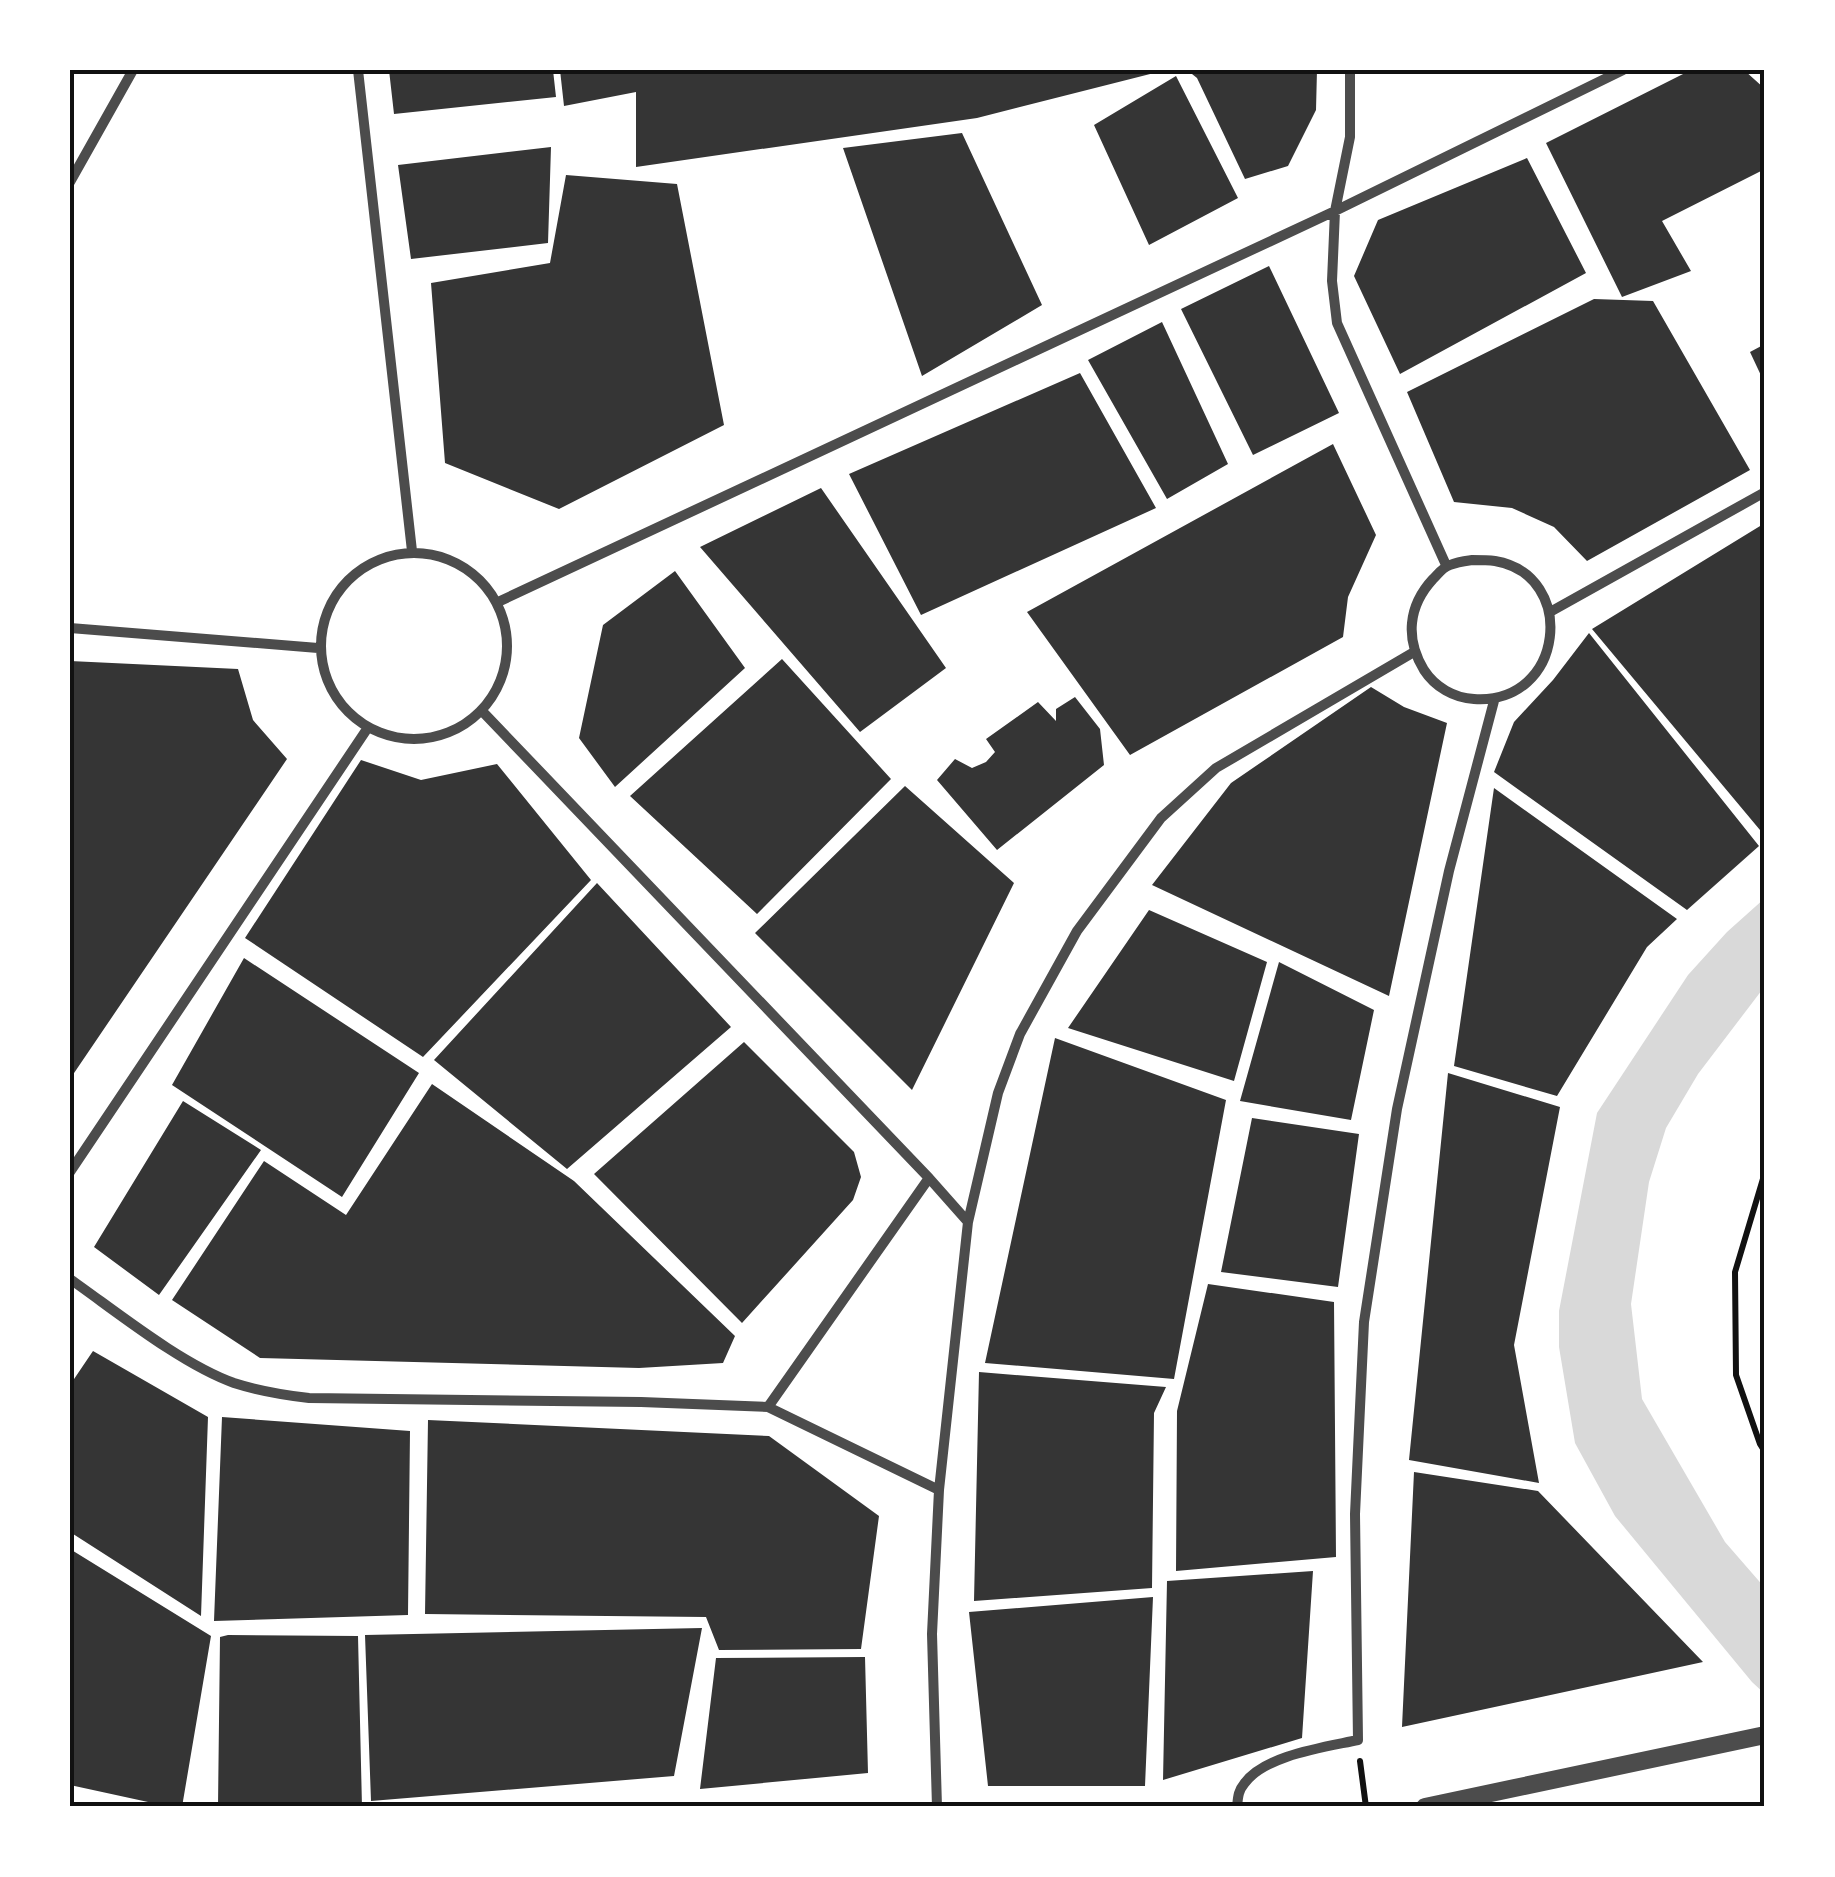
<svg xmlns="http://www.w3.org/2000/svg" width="1835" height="1877" font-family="Ubuntu,sans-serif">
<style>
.water{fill:#d9d9d9}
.building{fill:#353535}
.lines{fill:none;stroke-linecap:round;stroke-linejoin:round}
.path{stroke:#111;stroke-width:6}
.minor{stroke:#4c4c4c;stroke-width:10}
.tertiary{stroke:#4c4c4c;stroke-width:18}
.neatline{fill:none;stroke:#111;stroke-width:4}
</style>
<rect width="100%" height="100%" fill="#fff"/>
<path class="water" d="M 1765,898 L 1765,986 L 1698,1074 L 1666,1128 L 1649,1182 L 1631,1304 L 1642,1399 L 1725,1542 L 1765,1588 L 1765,1694 L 1752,1682 L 1615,1516 L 1575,1443 L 1559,1347 L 1559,1311 L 1597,1113 L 1688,975 L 1727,932 Z"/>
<path class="building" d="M 389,70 L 553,70 L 556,97 L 394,114 Z
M 560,70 L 1162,70 L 1162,71 L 977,118 L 636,167 L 636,92 L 564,106 Z
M 1187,70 L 1317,70 L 1316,110 L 1288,166 L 1245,179 L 1197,78 Z
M 1691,70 L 1744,70 L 1765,89 L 1765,169 L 1662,221 L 1691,271 L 1622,297 L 1546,143 Z
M 1176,76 L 1238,198 L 1149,245 L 1094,125 Z
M 962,133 L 1042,305 L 922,376 L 843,148 Z
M 551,147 L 548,243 L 411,259 L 398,165 Z
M 1527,158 L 1586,273 L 1400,374 L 1354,276 L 1378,220 Z
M 566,175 L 677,184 L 724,425 L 559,509 L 445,463 L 431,283 L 550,263 Z
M 1269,266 L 1339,413 L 1253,455 L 1181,309 Z
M 1594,299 L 1653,301 L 1750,470 L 1587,561 L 1554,527 L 1512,508 L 1454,502 L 1407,392 Z
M 1162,322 L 1228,464 L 1167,499 L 1088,360 Z
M 1765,344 L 1765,384 L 1750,352 Z
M 1080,373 L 1156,508 L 921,615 L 849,474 Z
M 1333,444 L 1376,535 L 1348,597 L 1343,637 L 1130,755 L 1027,612 Z
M 821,488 L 946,668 L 860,732 L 700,547 Z
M 1765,523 L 1765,836 L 1592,629 Z
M 675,571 L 745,668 L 615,787 L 579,738 L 603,625 Z
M 1589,633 L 1759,846 L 1687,910 L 1494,772 L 1514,722 L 1553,680 Z
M 782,659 L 891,779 L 757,914 L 630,796 Z
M 70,661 L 238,669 L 253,720 L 287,759 L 70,1079 Z
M 1371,687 L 1404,707 L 1447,723 L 1389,996 L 1152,885 L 1231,783 Z
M 1075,697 L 1100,729 L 1104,765 L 997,850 L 937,780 L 955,759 L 972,768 L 986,762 L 995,752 L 986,739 L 1038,702 L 1056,721 L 1056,709 Z
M 361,760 L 421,780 L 497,764 L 591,880 L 423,1057 L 245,938 Z
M 905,786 L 1014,883 L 912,1090 L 755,933 Z
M 1494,788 L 1677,919 L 1647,947 L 1557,1096 L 1454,1066 Z
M 597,883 L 731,1027 L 567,1169 L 434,1060 Z
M 1149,910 L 1267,962 L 1234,1081 L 1068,1028 Z
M 244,958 L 419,1073 L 342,1197 L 172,1085 Z
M 1279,962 L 1374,1010 L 1351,1120 L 1240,1101 Z
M 1055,1038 L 1226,1100 L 1174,1379 L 985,1363 Z
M 744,1042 L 854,1152 L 861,1177 L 853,1200 L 742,1323 L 594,1174 Z
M 1448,1073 L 1560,1107 L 1514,1345 L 1539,1483 L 1409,1460 Z
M 432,1084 L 574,1181 L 735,1336 L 723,1363 L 639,1368 L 260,1358 L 172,1300 L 264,1161 L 346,1215 Z
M 183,1101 L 261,1150 L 159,1295 L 94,1247 Z
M 1252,1118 L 1359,1134 L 1338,1287 L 1221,1272 Z
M 1208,1284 L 1334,1302 L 1336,1557 L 1176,1571 L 1177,1411 Z
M 93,1351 L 208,1417 L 201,1616 L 70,1532 L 70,1385 Z
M 979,1372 L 1166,1387 L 1154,1413 L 1152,1588 L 974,1601 Z
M 222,1417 L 410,1431 L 408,1615 L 214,1621 Z
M 428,1420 L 769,1436 L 879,1516 L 861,1649 L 719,1650 L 706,1617 L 425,1614 Z
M 1414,1472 L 1538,1491 L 1703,1662 L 1402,1727 Z
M 70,1549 L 211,1636 L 182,1807 L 171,1807 L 70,1785 Z
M 1313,1571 L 1302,1738 L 1163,1780 L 1167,1581 Z
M 1153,1597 L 1145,1786 L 988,1786 L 969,1612 Z
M 702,1628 L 674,1776 L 371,1801 L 365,1635 Z
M 228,1635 L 358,1636 L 362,1807 L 218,1806 L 220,1637 Z
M 865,1657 L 868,1773 L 700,1789 L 716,1658 Z"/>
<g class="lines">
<path class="path" d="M 1765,1172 L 1735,1272 L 1736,1375 L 1760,1444 L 1765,1452
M 1360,1761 L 1366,1807"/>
<path class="minor" d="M 358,70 L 412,551
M 1350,70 L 1350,137 L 1335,211 L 1332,281 L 1337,323 L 1446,565
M 70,182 L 133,70
M321 646a93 93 0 1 1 186 0a93 93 0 1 1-186 0Z
M 1472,560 C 1480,560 1488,560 1495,561 C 1578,575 1565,705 1474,699 C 1454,698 1435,687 1424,670 C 1405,639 1408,606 1433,579 C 1438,574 1443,567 1450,565 C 1457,562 1465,561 1472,560 Z
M 498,602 L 1335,211 L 1623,70
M 1550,612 L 1765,492
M 70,628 L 318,648
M 482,711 L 929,1178 L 968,1222
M 70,1172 L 367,729
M 70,1279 C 117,1312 181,1364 234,1383 C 259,1391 283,1395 309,1398 L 641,1402 L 768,1407 L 939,1490
M 768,1407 L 929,1178
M 937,1807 L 932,1634 L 939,1490 L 968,1222 L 998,1093 L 1020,1034 L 1077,931 L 1161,818 L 1216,768 L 1414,652
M 1237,1807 C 1238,1798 1238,1791 1244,1784 C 1264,1755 1326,1747 1358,1740 L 1355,1514 L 1364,1322 L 1397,1109 L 1449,871 L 1494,701"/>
<path class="tertiary" d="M 1425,1807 L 1765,1735"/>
</g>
<rect width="1835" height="1877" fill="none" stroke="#ffffff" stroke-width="145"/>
<rect x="72" y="72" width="1690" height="1732" class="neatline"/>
</svg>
